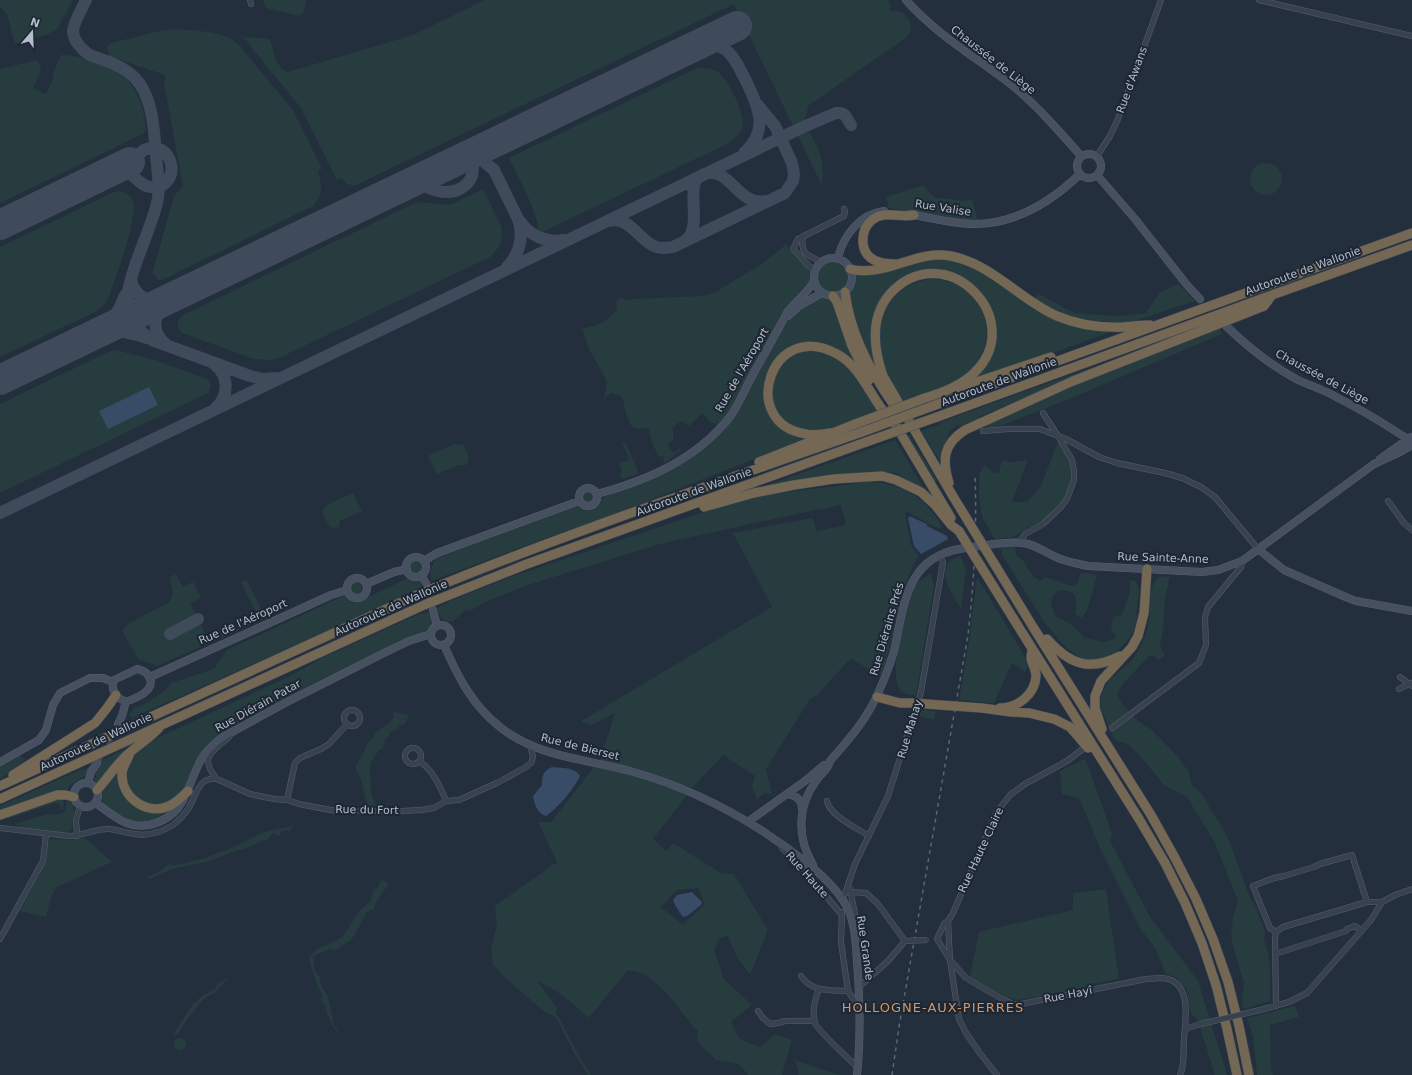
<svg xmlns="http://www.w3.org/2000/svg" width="1412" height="1075" font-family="'DejaVu Sans',sans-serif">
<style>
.green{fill:#263c3f;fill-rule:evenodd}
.water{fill:#394c67}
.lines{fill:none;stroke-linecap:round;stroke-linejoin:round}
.taxiway{stroke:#3f4a5a;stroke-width:12}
.runway{stroke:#3f4a5a;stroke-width:30}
.secondary-tunnel{stroke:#3a4453;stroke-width:7;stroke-dasharray:7 3.5;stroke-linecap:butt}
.street-casing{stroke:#565f6c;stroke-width:6}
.secondary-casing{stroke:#565f6c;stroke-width:8}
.highway-casing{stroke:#434c59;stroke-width:10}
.street{stroke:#38414e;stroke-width:5}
.secondary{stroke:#465061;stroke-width:7}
.highway{stroke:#746855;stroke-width:9}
.rail{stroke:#5a6575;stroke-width:1.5;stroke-dasharray:4 4;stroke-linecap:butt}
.street-bridge-casing{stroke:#565f6c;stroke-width:6;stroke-linecap:butt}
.secondary-bridge-casing{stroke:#565f6c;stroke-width:8;stroke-linecap:butt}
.highway-bridge-casing{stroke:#434c59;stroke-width:10;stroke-linecap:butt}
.street-bridge{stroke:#38414e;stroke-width:5}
.secondary-bridge{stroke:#465061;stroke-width:7}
.highway-bridge{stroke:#746855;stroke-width:9}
.labels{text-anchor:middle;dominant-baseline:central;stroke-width:4;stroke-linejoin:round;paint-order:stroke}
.street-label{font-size:11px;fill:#b4bcc9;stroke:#1d2633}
.quarter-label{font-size:13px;letter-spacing:1px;fill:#d59563;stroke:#1d2633}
</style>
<rect width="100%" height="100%" fill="#242f3e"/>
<path class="green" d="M 0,0 L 73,0 L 57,29 L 46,35 L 15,44 L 7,14 L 0,7 Z
M 263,0 L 306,0 L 304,12 L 299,16 L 266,8 Z
M 485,0 L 888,0 L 891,7 L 889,9 L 892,12 L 895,10 L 898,12 L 903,13 C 913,23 915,29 904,39 L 808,106 L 805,121 L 793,126 L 734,4 L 354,186 L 347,184 L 341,178 L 337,180 L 301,108 L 243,37 L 270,39 C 273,49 276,69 288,72 L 413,35 Z
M 174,29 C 194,31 223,30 238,44 L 293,110 L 322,169 L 318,171 C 322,186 324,193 313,206 L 162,280 L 159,280 L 153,274 L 153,271 L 174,196 L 183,186 L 164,83 L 166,77 L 165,75 L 109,56 L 107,46 L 111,43 L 160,31 Z
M 61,55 C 89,56 123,67 137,94 C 143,104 144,118 146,129 L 143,134 L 0,203 L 0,69 L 38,60 L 41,71 L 33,88 L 46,94 L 54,77 L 52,76 Z
M 697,68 C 704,68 712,68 718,72 C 728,79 745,113 743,126 C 741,134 735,138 729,143 L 538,234 C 541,216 517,176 509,158 Z
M 809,130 C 820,153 825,158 822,186 L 797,134 Z
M1250 179a16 16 0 1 1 32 0a16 16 0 1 1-32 0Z
M 923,185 L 934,197 L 965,201 L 972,199 L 978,221 L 960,220 L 889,208 L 886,197 Z
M 483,189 L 501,226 C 504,239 500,248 490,257 L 279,358 L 272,360 L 254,359 L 182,333 C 175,326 177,319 185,314 L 417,202 L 450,205 Z
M 119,191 C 125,192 131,195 133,202 C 135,207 133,214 132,220 C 128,246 118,271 109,296 L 106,303 L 95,312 L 0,357 L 0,247 L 114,192 Z
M 786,243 L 791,252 L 810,271 L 810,285 L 795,300 L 734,404 L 718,425 L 710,422 L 703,413 L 689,426 L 681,421 L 673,428 L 673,440 L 667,445 L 674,453 L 680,448 L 681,450 L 664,464 L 663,456 L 659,457 C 654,447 649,439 649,428 C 645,428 637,429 633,427 C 628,425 624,403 622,397 L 611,393 L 604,399 L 607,381 L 589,349 L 582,329 C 601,324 604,324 617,309 L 616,301 L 621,297 L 626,300 L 635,299 L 700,296 L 714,293 L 763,263 L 783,247 Z
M 931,258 L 962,259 L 1049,314 L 1122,328 L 1053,353 L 973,379 L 986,364 L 990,357 L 990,308 L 983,296 L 977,290 L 924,272 L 878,307 L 878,372 L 876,372 L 855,325 L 849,292 L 855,281 L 855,273 L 877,275 L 920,260 Z
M816 277a16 16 0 1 1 32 0a16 16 0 1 1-32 0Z
M 933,279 C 983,282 1005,335 969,372 C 953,388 923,394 902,401 C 895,388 887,376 883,362 C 872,323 888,283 933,279 Z
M 1178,284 L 1195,301 L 1134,321 L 1119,323 L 1091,322 L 1063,314 L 1034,298 L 1039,294 L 1074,313 L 1119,316 L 1146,313 L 1159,293 Z
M 820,296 L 831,299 L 855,358 L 852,360 C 843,354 835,348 825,345 C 794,336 762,360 764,393 C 764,400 766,408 770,414 C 772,417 775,420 778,423 C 788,433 793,435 807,438 L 615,514 L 560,533 L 431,581 C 429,571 432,562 440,555 L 572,505 C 578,506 582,510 588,510 C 597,510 597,503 602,498 C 605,496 608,495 611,493 L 662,474 L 686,462 L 710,443 L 785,324 L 797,310 Z
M 1219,327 L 1222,334 L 1067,400 L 995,428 L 984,426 L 1099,375 Z
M 115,350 L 155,360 L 207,379 C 211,384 212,387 208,393 L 0,493 L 0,404 L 110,351 Z
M 811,350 C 845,353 861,385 878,410 C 857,418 834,431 811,431 C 788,431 766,407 772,383 C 773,380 776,376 778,373 C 779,369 781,365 784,362 C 791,354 801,353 811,350 Z
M 1126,355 L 979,417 L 979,419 L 961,426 L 957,425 L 949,432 L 941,463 L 921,431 L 941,424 L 941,422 Z
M 909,435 L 937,480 L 934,482 L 907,436 Z
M 1059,439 L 1071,461 L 1072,480 L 1069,490 L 1061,506 L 1042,521 L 1012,537 L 995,539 L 982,517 L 979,498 L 979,474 L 985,465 L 993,473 L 999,472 L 1002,460 L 1011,462 L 1028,460 L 1012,502 L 1027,502 L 1041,486 Z
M 895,440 L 926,492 C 917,485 905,480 897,473 C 846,471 796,483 747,492 Z
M 622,442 L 626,444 L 638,471 L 637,474 L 622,479 L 620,474 L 622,473 L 619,463 L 629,460 Z
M 454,444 L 463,445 L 467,451 L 469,460 L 466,465 L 458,465 L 437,474 L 428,456 Z
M 867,482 C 893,482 915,491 932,512 C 936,516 940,522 942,527 L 939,529 L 908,512 L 905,513 L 911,545 L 919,557 C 908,564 892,637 888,654 L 883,659 L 889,655 L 881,677 L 851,658 L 817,695 L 810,699 L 766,769 L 772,794 L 764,793 L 757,800 L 752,787 L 755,776 L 723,755 L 692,788 L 640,772 L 600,761 L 615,713 L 590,726 L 581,721 L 772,607 L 733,533 L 813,518 L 816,531 L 846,525 L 841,505 L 773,519 L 660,544 L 528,585 L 485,602 L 470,611 L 467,609 L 452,622 C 442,622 440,617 437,608 L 453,600 L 508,578 L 710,510 L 771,494 Z
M582 497a6 6 0 1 1 12 0a6 6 0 1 1-12 0Z
M 353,493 L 362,511 L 340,521 L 339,527 L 334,528 L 330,527 L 322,513 L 323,509 L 327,506 L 327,505 Z
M 1002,547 L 1015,547 L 1016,555 L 1024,561 L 1027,568 L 1035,578 L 1041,581 L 1045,577 L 1072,586 L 1077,584 L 1081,573 L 1086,573 L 1097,575 L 1088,608 L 1082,618 L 1075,614 C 1077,598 1079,589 1058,591 L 1052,597 L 1051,605 L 1056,616 L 1072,625 L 1085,638 L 1105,642 L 1116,638 L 1116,635 L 1111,631 L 1113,617 L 1122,615 L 1130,592 L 1129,580 L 1136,581 C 1141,591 1138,597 1137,608 C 1136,615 1137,623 1134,629 C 1124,650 1104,666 1080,657 C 1072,653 1062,644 1057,637 C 1052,632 1050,627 1045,623 L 1002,555 Z
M 960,556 L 966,569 L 961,609 C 951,592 931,566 960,556 Z
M410 567a6 6 0 1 1 12 0a6 6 0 1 1-12 0Z
M 931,573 L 934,586 L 916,695 L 910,695 L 900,691 C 888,668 905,613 911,587 Z
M 176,574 L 183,587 L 193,582 L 201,597 L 190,604 L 207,637 L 222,629 L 224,633 L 258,615 L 241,583 L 246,579 L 265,617 L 226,636 L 157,666 L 138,659 L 123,632 L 124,628 L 128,624 L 169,602 C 175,594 172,588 170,580 L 171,577 Z
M 1170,576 L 1165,598 L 1163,631 L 1160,646 L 1165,655 L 1159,660 L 1155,656 L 1149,656 L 1123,684 L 1117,694 L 1123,705 L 1138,721 L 1152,730 L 1177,756 L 1189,772 L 1192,785 L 1202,794 L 1211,810 L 1223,828 L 1230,843 L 1249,895 L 1256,907 L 1265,932 L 1264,939 L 1268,953 L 1270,964 L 1270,1001 L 1243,1009 L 1242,998 L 1244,983 L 1234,949 L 1231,936 L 1233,917 L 1238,901 L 1215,843 L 1187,797 L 1164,785 L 1141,757 L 1128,744 L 1117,741 L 1113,737 L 1101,709 L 1100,703 L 1103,690 L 1109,680 L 1132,660 L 1142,644 L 1147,631 L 1149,619 L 1150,594 L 1154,582 L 1159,577 Z
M 977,577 L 1018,645 L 1027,661 L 1028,666 L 1025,672 L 1012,663 L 994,703 L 959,700 L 970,635 Z
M 408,578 L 421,582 L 421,589 L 132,718 L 128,715 L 135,708 L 144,704 L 163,692 L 171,683 L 214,669 L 227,650 L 345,595 L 352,600 L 362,600 Z
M350 588a6 6 0 1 1 12 0a6 6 0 1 1-12 0Z
M 429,612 L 433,626 L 427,632 L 320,683 L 234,727 L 212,742 L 201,753 L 194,764 L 185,788 L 170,804 L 149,806 L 132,796 L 125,774 L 134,754 L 151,741 L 290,676 L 320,659 L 419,614 Z
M 921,709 L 936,712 L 934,720 L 919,716 Z
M 394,712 L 409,715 L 405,724 L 399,726 L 398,729 L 390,733 L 388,737 L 385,739 L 383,748 L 378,751 C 376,757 372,759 370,764 L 371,794 L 376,806 L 368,806 C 363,795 364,781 356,770 L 356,765 L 363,754 L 368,742 L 372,739 L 376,732 L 390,722 L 393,718 Z
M 131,746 L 98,786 L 94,778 L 96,778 L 96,772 L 103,760 Z
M 17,755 L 25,758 C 21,765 8,775 0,779 L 0,766 L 5,762 Z
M 1085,759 L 1090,771 L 1112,834 L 1110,841 L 1150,917 L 1198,981 L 1227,1075 L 1215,1075 L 1198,1021 L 1190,1012 L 1187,990 L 1177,978 L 1166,974 L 1155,948 L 1140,928 L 1099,846 L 1079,798 L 1062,794 L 1060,771 Z
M 91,766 L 86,775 L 70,785 L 65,792 L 0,813 L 0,806 L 82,769 L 83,770 Z
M 595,766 L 641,778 L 687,795 L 653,839 L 666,851 L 673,843 L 721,873 L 734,874 L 768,930 L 750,975 L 737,957 L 728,936 L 720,938 L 714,949 L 724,979 L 752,1005 L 731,1022 L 739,1038 L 748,1043 L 760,1047 L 775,1034 L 792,1040 L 782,1075 L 749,1075 L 738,1064 L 716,1060 L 697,1042 L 698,1031 C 680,1014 656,968 627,971 L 589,1018 C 573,1004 557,989 537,981 L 557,1008 L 556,1012 L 576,1050 L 591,1075 L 588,1075 L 574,1053 L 557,1019 L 554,1016 L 545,1012 L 507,980 L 493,965 L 491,948 L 497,925 L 495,906 L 557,862 L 538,822 L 551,822 ZM 698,888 L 705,904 L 683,925 L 661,907 L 677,890 Z
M 121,767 L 134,804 L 177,805 C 172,809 168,814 162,817 C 148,827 128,822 115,813 C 109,809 104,806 101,800 L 103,790 Z
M 64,798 L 63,809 L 58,813 L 61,810 L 60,804 L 55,803 L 0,821 L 0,818 Z
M 67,798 C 76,803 75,809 73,818 C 72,824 73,827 70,831 L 62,833 L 22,828 L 22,827 L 18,826 L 15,824 L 16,821 L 17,824 L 47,814 L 60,815 L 65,811 Z
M 294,826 L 289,831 L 287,830 L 281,832 L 279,836 L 273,833 L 266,841 L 262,840 L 258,843 L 256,843 L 253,846 L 232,852 L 208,862 L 175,868 L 149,879 L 148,877 L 160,871 L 169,864 L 173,865 L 186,863 L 205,858 L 234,847 L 264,832 Z
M 85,838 L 112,862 L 57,887 C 50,895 49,907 46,917 L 20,911 L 44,866 C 47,857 46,847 50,839 L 73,840 Z
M 381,880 L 385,881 L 388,885 L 376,902 L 374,909 L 367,912 L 352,939 L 334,951 L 330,949 L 314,956 C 313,964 314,973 320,977 L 321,986 L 327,995 L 330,1006 L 334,1025 L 338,1031 L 337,1032 C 332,1025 326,1015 326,1006 L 321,1000 L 322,995 L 316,982 L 309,958 L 316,950 L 339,939 L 344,935 L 359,911 L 370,902 L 374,890 L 378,887 Z
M 1106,889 L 1119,979 L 1086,985 L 1088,988 L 1017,1000 L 999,994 L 970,977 L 979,932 L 1073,910 L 1073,893 Z
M 230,976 L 215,993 L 210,995 L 204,999 L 191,1014 L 177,1035 L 174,1035 L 179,1025 L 193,1004 L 202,996 L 215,989 L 217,985 Z
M 1295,1006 L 1299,1017 L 1270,1025 L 1271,1069 L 1273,1075 L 1257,1075 L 1253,1036 L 1247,1018 Z
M174 1044a6 6 0 1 1 12 0a6 6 0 1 1-12 0Z
M 795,1060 L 839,1075 L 799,1075 Z"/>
<path class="water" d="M 149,387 L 158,405 L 108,429 L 99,411 Z
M 909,516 L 927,524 L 927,526 L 947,536 L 948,539 L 921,554 L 914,546 L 908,519 Z
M 552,767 C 561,768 575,767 580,776 C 574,789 558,808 546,816 C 538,814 534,804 533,796 L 542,785 C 542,776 543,771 552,767 Z
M 692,892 L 702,902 L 701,905 L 687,916 L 683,917 L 675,905 L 673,900 L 677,895 Z"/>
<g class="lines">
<path class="taxiway" d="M 86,0 C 82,9 74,21 73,31 C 73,39 80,48 87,53 C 90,56 96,57 101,59 C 113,63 125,68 135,78 C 153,97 154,130 156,155 C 157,170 161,188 157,203 C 152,223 143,243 136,263 C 125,296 119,317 152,340 L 250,376 L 263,379 L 277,378
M 657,63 L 696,46 C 727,37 736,61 747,83 C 759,108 769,131 744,153
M 123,170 C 135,174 139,186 151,187 C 183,190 175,137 144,150 C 139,153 136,159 131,162
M 103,175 L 118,171 L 130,172
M 423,177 L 464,158 L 473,158 L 483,161 L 494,170 L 518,219 C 524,237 520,253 507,267
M 404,186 L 417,173 L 428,167
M 401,187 C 408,185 414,184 420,185 C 427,186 432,190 438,191 C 454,195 472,187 473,169 C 473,162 470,157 464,153
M 519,220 C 529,235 545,243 563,240
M 608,221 C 630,216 637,238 654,246 C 660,249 666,248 673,247 L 785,193 L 793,181 L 794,174 L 792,163 L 775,126 L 757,104
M 685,241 C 700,230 691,202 694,186 C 695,181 699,176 704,174 C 725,167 734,192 750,199 C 756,202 762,202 768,201
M 131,279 C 134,296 149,304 166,300
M 166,300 C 153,317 150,332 168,346
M 100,332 C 113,322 120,310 125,295
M 83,340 C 109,330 120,329 147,338
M 213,363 C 229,375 230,395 215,409
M 0,513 L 803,127 L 836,113 L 841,113 L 845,115 L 851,125
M 170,634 L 198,619"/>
<path class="runway" d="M 0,225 L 130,162
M 0,380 L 737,26"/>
<path class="secondary-tunnel" d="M 97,763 L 118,724"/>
<g class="street-casing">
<path id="street" d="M 250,0 L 251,4
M 1259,0 L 1412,36
M 1097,156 L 1110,136 L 1118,119 L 1161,0
M 803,236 C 800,255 807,254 821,262
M 815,271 L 808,265 L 793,249 L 798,239 L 844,216 L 845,211 L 844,209
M 983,431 L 1009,429 L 1040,429 L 1066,439 L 1099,457 L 1117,463 L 1165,473 L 1182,478 L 1201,487 L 1215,497 L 1258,549
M 1388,501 L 1404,523 L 1412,530
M 1019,543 L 1025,534 L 1043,524 L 1061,507 L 1067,499 L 1074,480 L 1074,471 L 1072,460 L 1058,436 L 1043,413
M 1400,677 L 1412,686
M 1399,689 L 1411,683
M344 718a8 8 0 1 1 16 0a8 8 0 1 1-16 0Z
M 1112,728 L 1199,663 L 1206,645 L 1205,617 L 1208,607 L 1241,567 L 1242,561
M405 756a8 8 0 1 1 16 0a8 8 0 1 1-16 0Z
M 419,761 C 433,770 440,786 446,801
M 217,779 C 199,759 211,751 228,738 L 230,735
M 287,800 L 295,763 L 300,758 L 321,749 L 329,744 L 347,724
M 827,801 C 829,815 857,828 869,836
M 0,828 L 69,836 C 82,836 94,829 108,829 C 115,829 122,832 129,833 C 144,837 160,833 173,825 C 178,821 184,815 188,809 C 196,797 198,776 217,779 L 250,794 L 274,799 L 287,800 L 299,804 L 325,809 L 337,811 L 402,811 L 421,810 L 434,808 L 446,801 L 459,800 L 499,782 L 526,767 L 531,763 L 533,757 L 530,745
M 77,836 L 76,820 L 80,806
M 782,848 L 806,872 L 841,914
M 850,889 L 856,919 L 853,926
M 851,892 L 866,893 L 878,904 L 905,941 L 888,961 L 859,987
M 845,894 L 855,864 L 888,796 L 921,692 L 943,562 L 939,555
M 842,912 L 841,942 L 848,991 L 856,1003 L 860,1004
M 948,921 L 950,960 L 959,1019 L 966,1033 L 979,1052 L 997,1075
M 1276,932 L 1270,928 L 1253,886 L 1274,878 L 1284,876 L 1314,867 L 1320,864 L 1352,855 L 1367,902
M 0,939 L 43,861 L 46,834
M 937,939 L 950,960 L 966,978 L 1002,999 L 1013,1004 L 1021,1004 L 1146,979 C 1151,979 1156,978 1161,978 C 1192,979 1186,1017 1184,1038 C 1183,1050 1185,1065 1180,1075
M 937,939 L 944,924 L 948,921 L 953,913 L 996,813 L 1010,795 L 1025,784 L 1067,761 L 1084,748
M 1275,954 L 1346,931 L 1347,929 L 1355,926 L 1362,931
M 801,976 C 811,992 831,990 848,991
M 819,989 C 815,999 812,1013 815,1023 C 817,1030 850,1060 858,1068
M 1276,1006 L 1275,939 L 1276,932 L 1283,927 L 1367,902 L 1382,902
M 1264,1009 L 1289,1002 L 1307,993 L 1371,920 L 1382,902 L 1395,895 L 1412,889
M 758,1011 L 763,1018 L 770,1024 L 778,1023 L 785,1021 L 814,1021
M 1185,1029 L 1201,1024"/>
</g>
<g class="secondary-casing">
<path id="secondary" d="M 906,0 C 938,36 976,57 1013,86 C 1038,107 1060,132 1081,156
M1077 166a12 12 0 1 1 24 0a12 12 0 1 1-24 0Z
M 1097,175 L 1135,219 L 1187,285 L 1200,299
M 910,214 C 930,218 953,224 974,224 C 1016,224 1051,202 1080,174
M 838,258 C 843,236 860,214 884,211
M814 277a19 19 0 1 1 38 0a19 19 0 1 1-38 0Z
M 788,316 L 799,306 L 822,293
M 1226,326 C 1247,346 1270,365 1296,379 C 1310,386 1325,390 1338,398 C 1364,411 1388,426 1412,442
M 1380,459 L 1411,437
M579 497a9 9 0 1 1 18 0a9 9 0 1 1-18 0Z
M 597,494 C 648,480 695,460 729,418 C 738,406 744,391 751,378 C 763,356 776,334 788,311 C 796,301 808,293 814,281
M 994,544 C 1005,543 1016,541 1028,544 C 1039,547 1048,554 1058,558 C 1068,562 1078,564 1088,566 L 1202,572 L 1218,570 L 1242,561 L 1374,464 L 1400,452 L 1412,445
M 1258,549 L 1284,570 L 1348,598 L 1356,601 L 1412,611
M406 567a10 10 0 1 1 20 0a10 10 0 1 1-20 0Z
M 424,561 L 437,553 L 579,501
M 421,575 L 426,583
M347 588a10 10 0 1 1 20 0a10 10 0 1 1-20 0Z
M 366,584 L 394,572 L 407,569
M 433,610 L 437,626
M431 635a10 10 0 1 1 20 0a10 10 0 1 1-20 0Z
M 444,645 C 458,677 472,705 500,727 C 537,757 586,759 630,771 C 695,789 754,821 807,863 C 823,876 841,893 849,911 C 855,927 856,944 857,961 C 860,999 861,1037 857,1075
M 137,669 C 142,670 145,671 148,675 C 156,686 145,694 135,698 C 133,699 129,701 126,701 C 123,701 118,698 116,695 C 112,690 112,685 114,680 Z
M 150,677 L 296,611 L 331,595 L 347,590
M 118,724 L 122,716 L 126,701
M 0,762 L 39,740 L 46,730 L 53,705 L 60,693 L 90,678 L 103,678 L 113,682
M74 795a12 12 0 1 1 24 0a12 12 0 1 1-24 0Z
M 88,783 L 91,772 L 97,763
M 787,794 C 795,795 802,799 802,808
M 96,803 C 105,810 114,817 124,822 C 147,832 174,820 184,798 C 198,770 195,758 223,737 L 287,702 L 384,653 L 409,641 L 431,634
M 749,821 L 805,781 L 824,765
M 813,865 C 797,838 797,807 816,781 C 820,774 829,769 830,761 C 849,739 868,718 879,691 C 885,678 890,665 894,651 C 904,607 905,559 959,549"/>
</g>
<g class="highway-casing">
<path id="highway" d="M 895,264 C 888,264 880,263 874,260 C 859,252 860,230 872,220 C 884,210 900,218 914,215
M 850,269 C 886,278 916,249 951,256 C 992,264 1020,300 1057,316 C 1078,325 1100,328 1123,327 C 1132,326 1141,325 1150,325
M 845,292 C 850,333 870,371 893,404
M 833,296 L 837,302 L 852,346 L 869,380
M 959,388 L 1051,357
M 925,398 C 942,393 960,386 973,374 C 1031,320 944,233 889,295 C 870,318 874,350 883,376 L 954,498
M 930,407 L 1412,233
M 937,417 L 1272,295 L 1412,245
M 895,424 L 951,518
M 830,433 C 822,434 813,436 806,434 C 737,424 771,317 837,354 C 858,365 868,390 881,408 C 886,414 892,420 897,427
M 759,462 L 858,423
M 949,483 C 942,460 943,444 965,430 L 1073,381 L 1264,306 L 1272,295
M 704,507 L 754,493 L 794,485 L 834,479 L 882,476 L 896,480 L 921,492 L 935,505 L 951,525 L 959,531
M 1033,627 L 1151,815 L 1175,858 L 1196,899 L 1213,939 L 1228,982 L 1239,1026 L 1249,1075
M 1023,634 L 1139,819 L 1165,863 L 1185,903 L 1202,943 L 1216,985 L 1227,1029 L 1237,1075
M 1047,639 C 1069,664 1089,672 1120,656
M 877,697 L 900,703 L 912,703
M 982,708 L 1011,712 L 1029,713 L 1054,719 L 1070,727 L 1088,748
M 1000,708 C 1017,708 1035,695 1036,676 C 1036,670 1032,664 1031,658 C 1031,655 1032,652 1032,649
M 1102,729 L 1095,708 L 1095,696 L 1101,681 L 1132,647 L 1138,636 L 1144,613 L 1147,569
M 130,753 C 128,760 123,765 122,773 C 121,797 146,816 169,806 C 176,803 182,797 188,791
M 13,775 L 95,723 L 107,708 L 116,695
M 0,786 L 419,594 C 564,534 714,484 862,432
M 97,790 C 107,779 115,766 126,756 C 136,746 149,739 159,728
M 0,799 L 424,605 L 527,564 L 866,442
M 0,815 L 57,795 L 66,795 L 74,797"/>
</g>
<use href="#street" class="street"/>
<use href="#secondary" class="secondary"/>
<use href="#highway" class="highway"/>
<path class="rail" d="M 892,1075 L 899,1027 L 968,635 C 974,582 977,529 975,475"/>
<g class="street-bridge-casing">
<path id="street-bridge" d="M 905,941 L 927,940
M 1201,1024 L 1264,1009"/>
</g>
<g class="secondary-bridge-casing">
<path id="secondary-bridge" d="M 959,549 L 994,544"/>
</g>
<g class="highway-bridge-casing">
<path id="highway-bridge" d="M 858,423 L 925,398
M 862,432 L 930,407
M 866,442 L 937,417
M 954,498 L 1033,627
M 959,531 L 1023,634
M 912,703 L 982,708"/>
</g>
<use href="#street-bridge" class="street-bridge"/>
<use href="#secondary-bridge" class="secondary-bridge"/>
<use href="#highway-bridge" class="highway-bridge"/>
</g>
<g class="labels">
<g class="street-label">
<text transform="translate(993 60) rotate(38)">Chaussée de Liège</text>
<text transform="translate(1132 80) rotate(-70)">Rue d'Awans</text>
<text transform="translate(943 208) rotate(9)">Rue Valise</text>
<text transform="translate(1303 271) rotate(-20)">Autoroute de Wallonie</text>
<text transform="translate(742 370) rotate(-60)">Rue de l'Aéroport</text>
<text transform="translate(1322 377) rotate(28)">Chaussée de Liège</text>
<text transform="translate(999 382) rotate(-20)">Autoroute de Wallonie</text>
<text transform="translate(694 492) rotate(-20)">Autoroute de Wallonie</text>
<text transform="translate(1163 558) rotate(2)">Rue Sainte-Anne</text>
<text transform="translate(391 608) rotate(-24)">Autoroute de Wallonie</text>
<text transform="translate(243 622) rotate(-24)">Rue de l'Aéroport</text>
<text transform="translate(887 629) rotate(-74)">Rue Diérains Prés</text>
<text transform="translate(258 706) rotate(-29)">Rue Diérain Patar</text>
<text transform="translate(910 729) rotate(-73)">Rue Mahay</text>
<text transform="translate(96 742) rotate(-25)">Autoroute de Wallonie</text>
<text transform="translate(580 747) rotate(14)">Rue de Bierset</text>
<text transform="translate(367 810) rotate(1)">Rue du Fort</text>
<text transform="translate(981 850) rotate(-65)">Rue Haute Claire</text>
<text transform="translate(807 875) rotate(48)">Rue Haute</text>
<text transform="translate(865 948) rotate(82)">Rue Grande</text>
<text transform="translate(1068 995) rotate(-11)">Rue Hayî</text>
</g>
<g class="quarter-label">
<text x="933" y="1007">HOLLOGNE-AUX-PIERRES</text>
</g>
</g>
<g transform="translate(32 32) rotate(19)" stroke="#1d2633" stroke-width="3" paint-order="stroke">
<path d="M0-3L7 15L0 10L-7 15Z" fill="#b4bcc9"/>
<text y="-6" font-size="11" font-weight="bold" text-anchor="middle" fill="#b4bcc9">N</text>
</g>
</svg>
